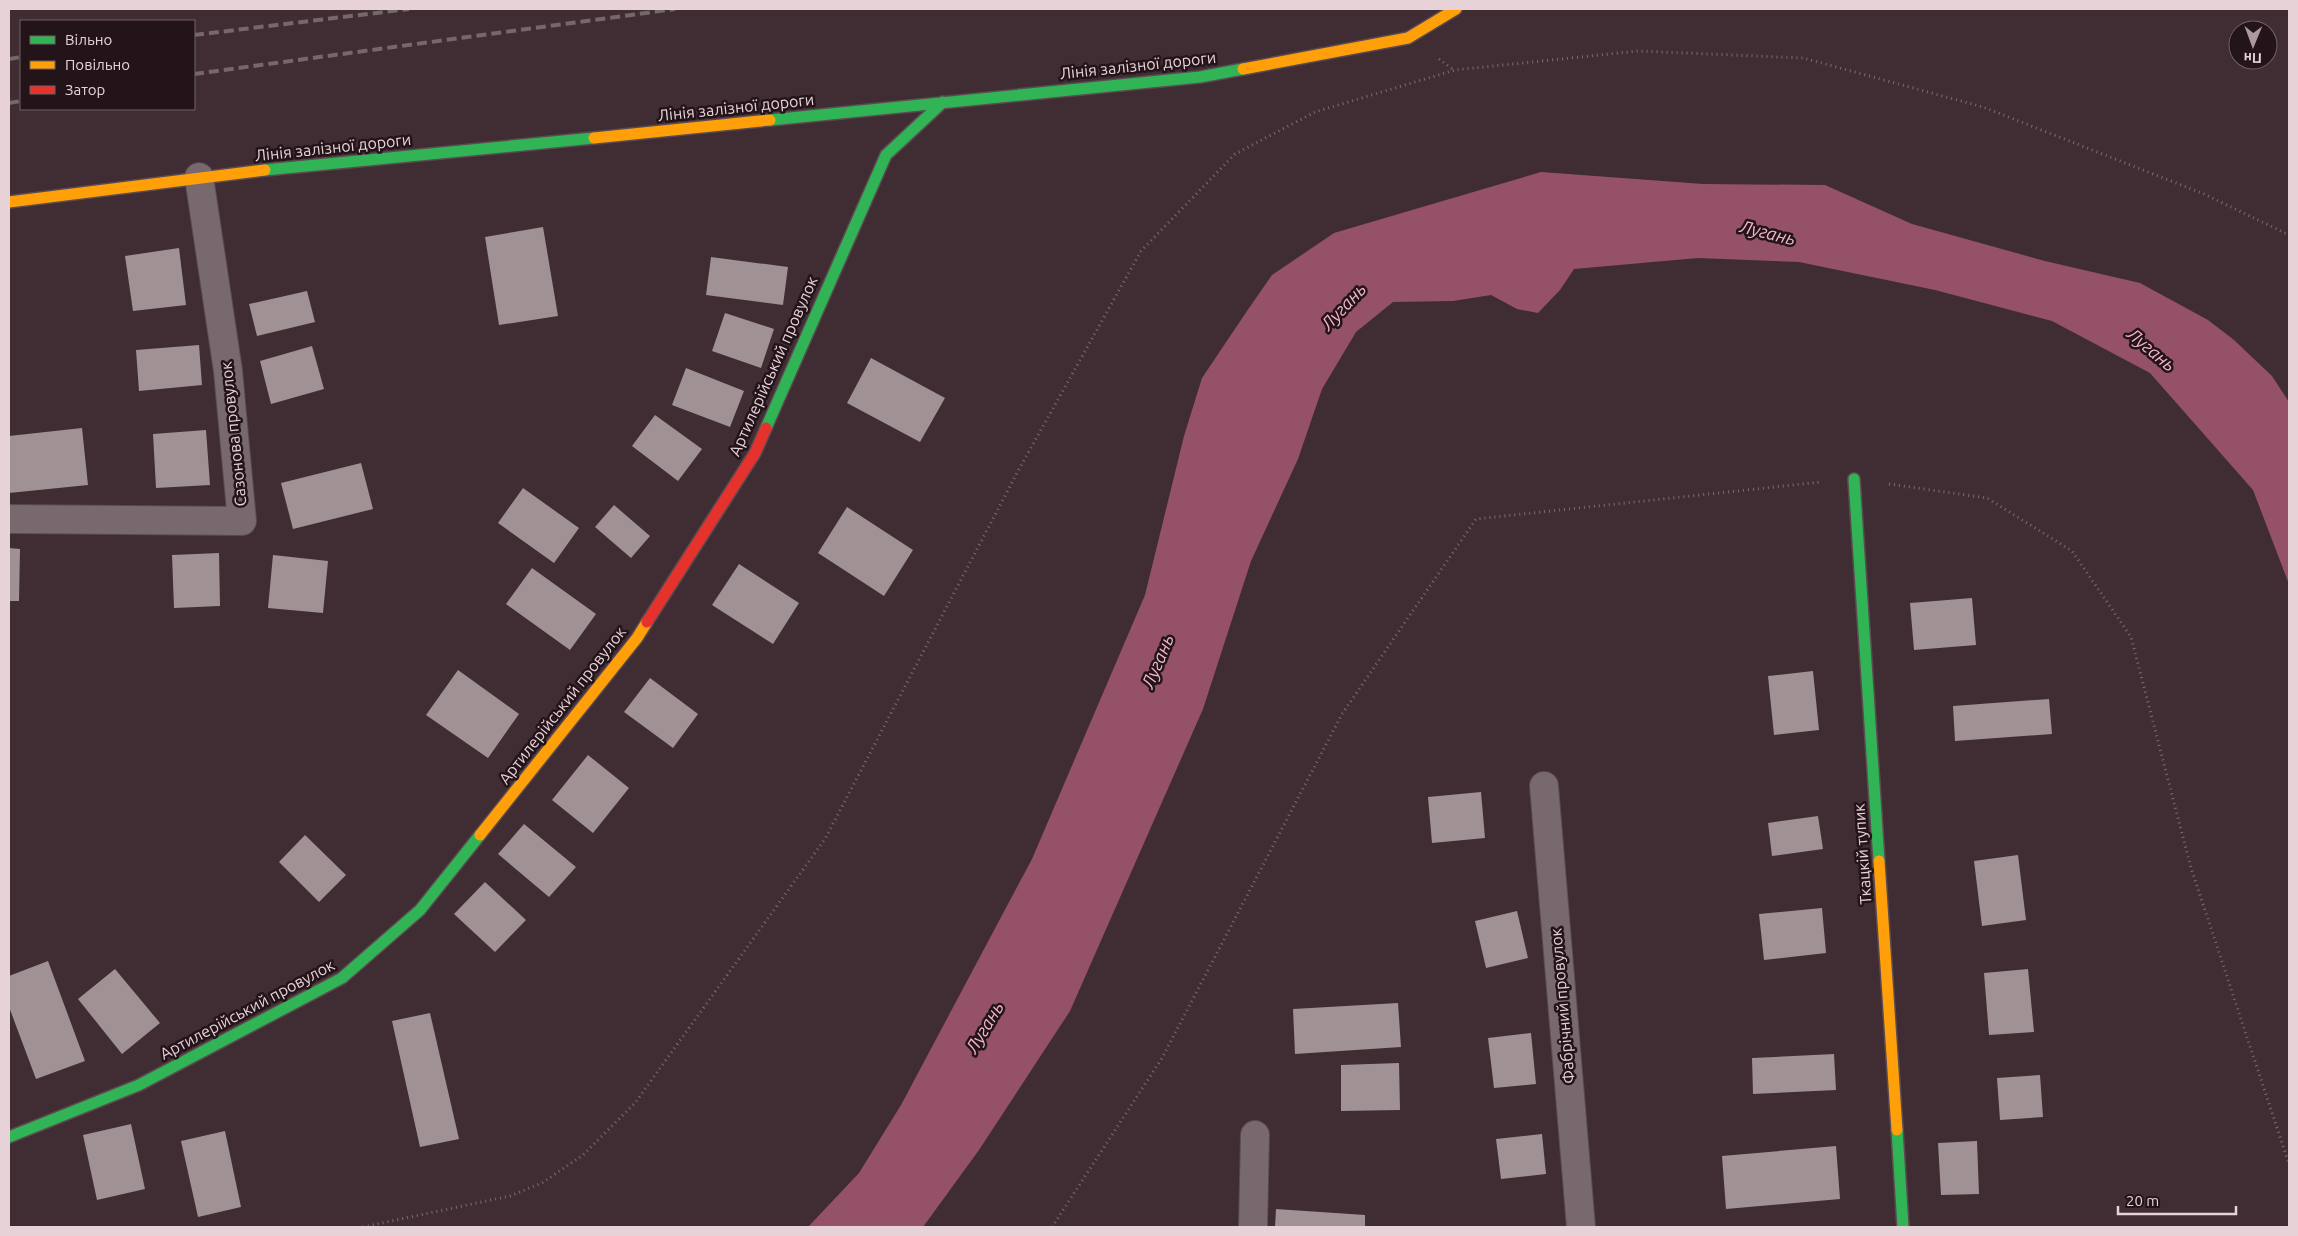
<svg xmlns="http://www.w3.org/2000/svg" width="2298" height="1236" font-family="Ubuntu,sans-serif">
<style>
.water{fill:#955168}
.building{fill:#a09195}
.lines{fill:none;stroke-linecap:round;stroke-linejoin:round}
.street-casing{stroke:#5b4b51;stroke-width:30}
.fast-casing{stroke:#5b4b51;stroke-width:14}
.slow-casing{stroke:#5b4b51;stroke-width:14}
.jam-casing{stroke:#5b4b51;stroke-width:14}
.path{stroke:#796d71;stroke-width:3;stroke-dasharray:1 4;stroke-linecap:butt}
.street{stroke:#77696e;stroke-width:28}
.fast{stroke:#30b455;stroke-width:11}
.slow{stroke:#ff9f0a;stroke-width:11}
.jam{stroke:#e5322d;stroke-width:11}
.rail{stroke:#75676b;stroke-width:4;stroke-dasharray:10 5;stroke-linecap:butt}
.labels{text-anchor:middle;dominant-baseline:central;stroke-width:5;stroke-linejoin:round;paint-order:stroke}
.street-label{font-size:16px;fill:#e7d2d8;stroke:#231419}
.water-label{font-size:18px;font-style:italic;fill:#f4b5c8;stroke:#231419}
</style>
<rect width="100%" height="100%" fill="#3f2d33"/>
<path class="water" d="M 1541,172 L 1703,184 L 1825,185 L 1912,224 L 2045,261 L 2140,283 L 2208,320 L 2234,340 L 2272,376 L 2289,402 L 2289,584 L 2253,490 L 2150,373 L 2052,321 L 1935,290 L 1799,262 L 1698,258 L 1574,269 L 1560,290 L 1538,313 L 1517,309 L 1491,295 L 1453,301 L 1393,302 L 1356,332 L 1322,389 L 1298,459 L 1251,561 L 1203,709 L 1070,1011 L 979,1150 L 923,1227 L 808,1227 L 859,1173 L 901,1105 L 1032,859 L 1145,595 L 1184,436 L 1202,378 L 1247,311 L 1272,275 L 1334,233 Z"/>
<path class="building" d="M 543,227 L 558,316 L 499,325 L 485,237 Z
M 179,248 L 186,305 L 133,311 L 125,256 Z
M 711,257 L 788,267 L 783,305 L 706,295 Z
M 307,291 L 315,322 L 257,336 L 249,304 Z
M 725,313 L 774,329 L 761,368 L 712,351 Z
M 199,345 L 202,385 L 139,391 L 136,350 Z
M 312,346 L 324,389 L 271,404 L 260,361 Z
M 871,358 L 945,398 L 920,442 L 847,403 Z
M 686,368 L 744,391 L 730,427 L 672,405 Z
M 655,415 L 702,449 L 678,481 L 632,446 Z
M 82,428 L 88,485 L 9,493 L 9,436 Z
M 206,430 L 210,485 L 156,488 L 153,434 Z
M 361,463 L 373,509 L 293,529 L 281,483 Z
M 523,488 L 579,528 L 554,563 L 498,523 Z
M 614,505 L 650,536 L 631,558 L 595,527 Z
M 847,507 L 913,550 L 884,596 L 818,553 Z
M 9,548 L 20,549 L 19,601 L 9,601 Z
M 219,553 L 220,606 L 174,608 L 172,555 Z
M 273,555 L 328,561 L 323,613 L 268,608 Z
M 739,564 L 799,603 L 773,644 L 712,605 Z
M 532,568 L 596,614 L 570,650 L 506,604 Z
M 1972,598 L 1976,645 L 1914,650 L 1910,603 Z
M 458,670 L 519,714 L 488,758 L 426,715 Z
M 1813,671 L 1819,730 L 1774,735 L 1768,676 Z
M 650,678 L 698,714 L 673,748 L 624,712 Z
M 2049,699 L 2052,734 L 1955,741 L 1953,706 Z
M 588,755 L 629,788 L 593,833 L 552,800 Z
M 1481,792 L 1485,838 L 1432,843 L 1428,797 Z
M 1818,816 L 1823,849 L 1772,856 L 1768,823 Z
M 524,824 L 576,867 L 549,897 L 498,854 Z
M 305,835 L 346,875 L 319,902 L 279,862 Z
M 2018,855 L 2026,920 L 1982,926 L 1974,861 Z
M 485,882 L 526,920 L 495,952 L 454,914 Z
M 1822,908 L 1826,953 L 1764,960 L 1759,914 Z
M 1517,911 L 1528,958 L 1486,968 L 1475,921 Z
M 48,961 L 85,1061 L 36,1079 L 9,1007 L 9,976 Z
M 115,969 L 160,1023 L 122,1054 L 78,999 Z
M 2028,969 L 2034,1032 L 1989,1035 L 1984,973 Z
M 1398,1003 L 1401,1047 L 1295,1054 L 1293,1009 Z
M 430,1013 L 459,1139 L 420,1147 L 392,1021 Z
M 1531,1033 L 1536,1084 L 1494,1088 L 1488,1038 Z
M 1834,1054 L 1836,1090 L 1753,1094 L 1752,1058 Z
M 1399,1063 L 1400,1110 L 1341,1111 L 1341,1065 Z
M 2040,1075 L 2043,1117 L 2000,1120 L 1997,1078 Z
M 131,1124 L 145,1189 L 97,1200 L 83,1135 Z
M 225,1131 L 241,1207 L 198,1217 L 181,1141 Z
M 1542,1134 L 1546,1174 L 1501,1179 L 1496,1139 Z
M 1977,1141 L 1979,1194 L 1941,1195 L 1938,1143 Z
M 1836,1146 L 1840,1199 L 1726,1209 L 1722,1156 Z
M 1276,1209 L 1365,1215 L 1365,1227 L 1275,1227 Z"/>
<g class="lines">
<g class="street-casing">
<path id="street" d="M 9,519 L 242,521 L 228,371 L 199,177
M 1544,786 L 1581,1227
M 1253,1227 L 1255,1135"/>
</g>
<g class="fast-casing">
<path id="fast" d="M 770,120 L 1200,77 L 1243,69
M 265,170 L 594,138
M 766,428 L 886,155 L 943,102
M 1854,479 L 1879,861
M 1897,1130 L 1903,1227
M 9,1137 L 139,1085 L 342,978 L 420,910 L 480,835"/>
</g>
<g class="slow-casing">
<path id="slow" d="M 1243,69 L 1408,38 L 1456,9
M 594,138 L 770,120
M 9,202 L 265,170
M 480,835 L 637,638 L 647,622
M 1879,861 L 1897,1130"/>
</g>
<g class="jam-casing">
<path id="jam" d="M 647,622 L 755,453 L 766,428"/>
</g>
<path class="path" d="M 1439,59 L 1454,70
M 1889,484 L 1987,498 L 2072,551 L 2131,637 L 2191,868 L 2289,1164
M 363,1227 L 510,1196 L 542,1183 L 583,1155 L 635,1103 L 825,839 L 1018,471 L 1141,251 L 1235,154 L 1315,112 L 1455,70 L 1638,51 L 1803,58 L 1983,107 L 2204,194 L 2289,235
M 1052,1227 L 1162,1058 L 1342,714 L 1476,519 L 1821,482"/>
<use href="#street" class="street"/>
<use href="#fast" class="fast"/>
<use href="#slow" class="slow"/>
<use href="#jam" class="jam"/>
<path class="rail" d="M 194,35 L 409,9
M 9,59 L 21,57
M 194,74 L 675,9
M 9,103 L 21,101"/>
</g>
<g class="labels">
<g class="street-label">
<text transform="translate(1138 65) rotate(-6)">Лінія залізної дороги</text>
<text transform="translate(736 107) rotate(-6)">Лінія залізної дороги</text>
<text transform="translate(333 147) rotate(-6)">Лінія залізної дороги</text>
<text transform="translate(773 366) rotate(-66)">Артилерійський провулок</text>
<text transform="translate(233 434) rotate(-96)">Сазонова провулок</text>
<text transform="translate(562 705) rotate(-52)">Артилерійський провулок</text>
<text transform="translate(1862 854) rotate(-94)">Ткацкій тупик</text>
<text transform="translate(1562 1006) rotate(-95)">Фабрічний провулок</text>
<text transform="translate(247 1009) rotate(-28)">Артилерійський провулок</text>
</g>
<g class="water-label">
<text transform="translate(1768 232) rotate(14)">Лугань</text>
<text transform="translate(1343 306) rotate(-47)">Лугань</text>
<text transform="translate(2152 349) rotate(40)">Лугань</text>
<text transform="translate(1157 661) rotate(-67)">Лугань</text>
<text transform="translate(984 1027) rotate(-59)">Лугань</text>
</g>
</g>
<rect width="2298" height="1236" fill="none" stroke="#e7d2d8" stroke-width="20"/>
<rect x="20" y="20" width="175" height="90" fill="#231419" stroke="#716065"/>
<rect x="30" y="36" width="25" height="8" fill="#30b455" stroke="#716065"/>
<text x="65" y="45" font-size="15" fill="#e7d2d8">Вільно</text>
<rect x="30" y="61" width="25" height="8" fill="#ff9f0a" stroke="#716065"/>
<text x="65" y="70" font-size="15" fill="#e7d2d8">Повільно</text>
<rect x="30" y="86" width="25" height="8" fill="#e5322d" stroke="#716065"/>
<text x="65" y="95" font-size="15" fill="#e7d2d8">Затор</text>
<g transform="translate(2253 45) rotate(181)"><circle r="24" fill="#231419" stroke="#716065"/>
<path d="M0-4L9 19L0 12L-9 19Z" fill="#ac989e"/>
<text y="-8" font-size="14" font-weight="bold" text-anchor="middle" fill="#e7d2d8">Пн</text>
</g>
<path d="M2118 1206v8h118v-8" fill="none" stroke="#e7d2d8" stroke-width="2.5"/>
<text x="2126" y="1206" font-size="15" fill="#e7d2d8" stroke="#231419" stroke-width="4" paint-order="stroke">20 m</text>
</svg>
